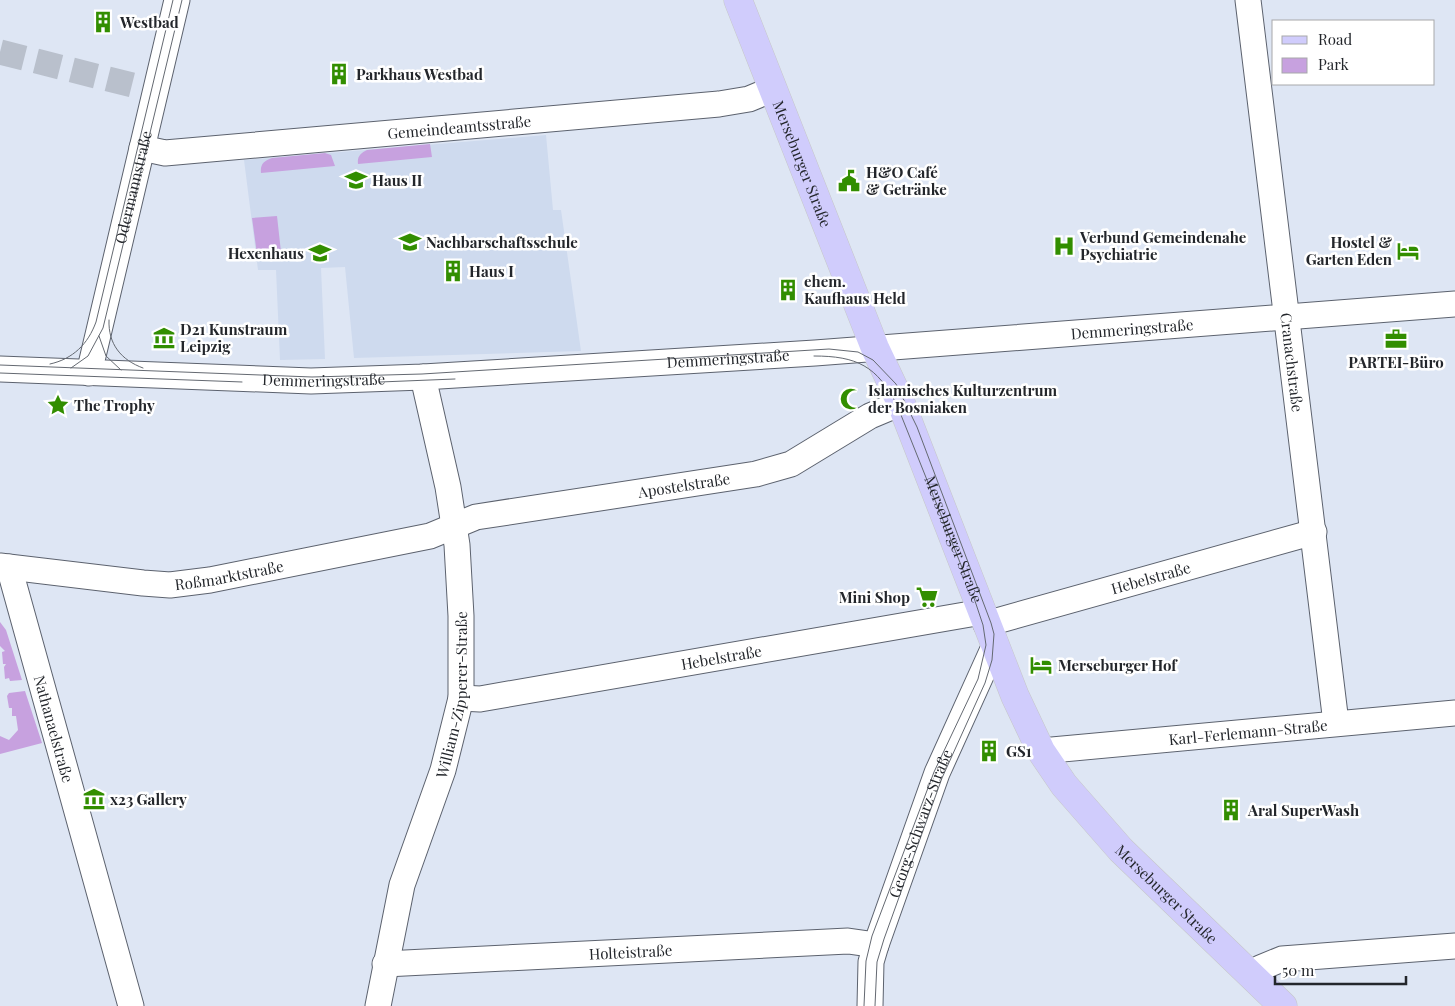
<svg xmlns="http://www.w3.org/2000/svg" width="1455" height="1006" font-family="'Playfair Display',serif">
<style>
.built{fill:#cedaee}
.green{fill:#c7a1df}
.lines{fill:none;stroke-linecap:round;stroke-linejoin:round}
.minor-tunnel{stroke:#b9c0cc;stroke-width:25;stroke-dasharray:25 12;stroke-linecap:butt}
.minor-casing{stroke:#5c626e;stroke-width:27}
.major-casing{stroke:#c6c7c8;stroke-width:29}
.minor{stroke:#fff;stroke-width:25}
.major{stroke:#d0ccfc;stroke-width:28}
.tram{stroke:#646971;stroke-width:1}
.labels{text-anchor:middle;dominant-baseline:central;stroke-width:5;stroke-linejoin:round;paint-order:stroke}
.poi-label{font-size:15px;font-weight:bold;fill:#23262b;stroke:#fff;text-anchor:start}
.street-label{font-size:15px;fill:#23262b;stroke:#fff}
</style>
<rect width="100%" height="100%" fill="#dee6f4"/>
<path class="built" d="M 546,135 L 553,210 L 561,210 L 581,351 L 354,358 L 345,267 L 321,268 L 325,359 L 280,360 L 276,270 L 258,270 L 244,160 Z"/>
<path class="green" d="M 430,144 L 432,157 L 358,164 C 357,156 361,153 367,150 Z
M 325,153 L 331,155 L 335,166 L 261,173 C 260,164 264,161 272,158 Z
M 277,216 L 281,252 L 257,254 L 252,218 Z
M 0,622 L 6,630 L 22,680 L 10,681 L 9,678 L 5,679 L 4,667 L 6,664 L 3,664 L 2,652 L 5,651 L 0,646 Z
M 25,691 L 42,743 L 0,754 L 0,736 L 9,740 L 18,730 L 16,716 L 12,716 L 12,708 L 9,708 L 7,696 L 9,693 Z"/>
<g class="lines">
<path class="minor-tunnel" d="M 0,52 L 156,91"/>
<g class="minor-casing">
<g id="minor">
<path id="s1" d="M 1248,0 L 1336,723"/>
<path id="s2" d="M 142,148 L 165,153 L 719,104 L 749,99 L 773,89"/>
<path id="s3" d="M 0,369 L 311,381 L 423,377 L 815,353 L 1455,304"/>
<path id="s4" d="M 89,373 L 177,0"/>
<path id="s5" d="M 0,566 L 143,583 L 170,585 L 210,580 L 430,536 L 476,517 L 756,474 L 791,464 L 870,416 L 901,403"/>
<path id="s6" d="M 9,567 L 131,1006"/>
<path id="s7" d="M 986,624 L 1314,532"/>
<path id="s8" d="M 461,698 L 480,699 L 982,612"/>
<path id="s9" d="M 1041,751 L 1455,713"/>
<path id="s10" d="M 385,964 L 848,941 L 876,945"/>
<path d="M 1252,977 L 1260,968 L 1282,959 L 1455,946"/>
<path id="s11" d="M 378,1006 L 402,885 L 443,770 L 461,698 L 461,616 L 457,545 L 448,487 L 423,377"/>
<path id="s12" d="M 870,1006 L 871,962 L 876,945 L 937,773 L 994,647"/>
</g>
</g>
<g class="major-casing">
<g id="major">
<path id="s13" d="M 738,0 L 875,348 L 901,403 L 1015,696 L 1041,751 L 1064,785 L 1121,850 L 1283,1006"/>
</g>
</g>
<use href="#minor" class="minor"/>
<use href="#major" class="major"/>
<path class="tram" d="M 109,320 C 108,344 121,360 143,368
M 99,336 L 106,356 L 121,370
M 814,356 C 857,356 877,366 897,405 L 965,575
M 50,364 C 73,359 88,344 96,322 L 173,0
M 0,365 L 312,377 L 422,374 L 829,349 L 858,352 L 873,360 L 896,384 L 917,427 L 991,623 L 994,634 L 992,660 L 985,683 L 942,778 L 884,939 L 877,962 L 875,1006
M 71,368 L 88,356 L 103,328 L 182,0
M 0,373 L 242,382
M 380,382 L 455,379
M 864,1006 L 866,961 L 872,936 L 934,772 L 978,679 L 986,645 L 983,625 L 974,598"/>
</g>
<defs>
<g id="building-bare" transform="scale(1.725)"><path d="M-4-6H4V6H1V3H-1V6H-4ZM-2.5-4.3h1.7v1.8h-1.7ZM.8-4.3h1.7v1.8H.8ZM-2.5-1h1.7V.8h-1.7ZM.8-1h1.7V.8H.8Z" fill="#328e00" stroke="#fff" stroke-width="2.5" paint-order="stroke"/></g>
<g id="school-bare" transform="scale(1.725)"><path d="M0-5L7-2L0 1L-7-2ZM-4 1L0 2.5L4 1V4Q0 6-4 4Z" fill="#328e00" stroke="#fff" stroke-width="2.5" paint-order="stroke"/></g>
<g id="civic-bare" transform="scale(1.725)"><path d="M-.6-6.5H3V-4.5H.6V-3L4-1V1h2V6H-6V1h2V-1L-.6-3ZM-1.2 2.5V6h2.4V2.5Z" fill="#328e00" stroke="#fff" stroke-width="2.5" paint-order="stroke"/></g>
<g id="hospital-bare" transform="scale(1.725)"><path d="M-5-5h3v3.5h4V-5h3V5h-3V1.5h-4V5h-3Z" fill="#328e00" stroke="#fff" stroke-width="2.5" paint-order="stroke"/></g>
<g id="hotel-bare" transform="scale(1.725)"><path d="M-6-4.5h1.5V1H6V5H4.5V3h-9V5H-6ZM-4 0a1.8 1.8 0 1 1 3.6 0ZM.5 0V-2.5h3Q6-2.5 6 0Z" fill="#328e00" stroke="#fff" stroke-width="2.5" paint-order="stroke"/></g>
<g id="museum-bare" transform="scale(1.725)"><path d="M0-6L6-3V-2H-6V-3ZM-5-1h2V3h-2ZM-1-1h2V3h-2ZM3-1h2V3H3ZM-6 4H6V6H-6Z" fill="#328e00" stroke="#fff" stroke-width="2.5" paint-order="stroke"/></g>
<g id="office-bare" transform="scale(1.725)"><path d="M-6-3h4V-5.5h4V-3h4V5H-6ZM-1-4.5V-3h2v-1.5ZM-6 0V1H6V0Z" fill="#328e00" stroke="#fff" stroke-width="2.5" paint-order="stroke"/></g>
<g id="mosque-bare" transform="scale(1.725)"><path d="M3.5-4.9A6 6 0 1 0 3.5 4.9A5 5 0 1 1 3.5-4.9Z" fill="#328e00" stroke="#fff" stroke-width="2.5" paint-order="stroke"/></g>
<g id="sight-bare" transform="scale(1.725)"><path d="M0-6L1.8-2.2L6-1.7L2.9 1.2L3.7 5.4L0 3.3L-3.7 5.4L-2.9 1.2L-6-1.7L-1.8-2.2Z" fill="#328e00" stroke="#fff" stroke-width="2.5" paint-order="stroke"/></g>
<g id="supermarket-bare" transform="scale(1.725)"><path d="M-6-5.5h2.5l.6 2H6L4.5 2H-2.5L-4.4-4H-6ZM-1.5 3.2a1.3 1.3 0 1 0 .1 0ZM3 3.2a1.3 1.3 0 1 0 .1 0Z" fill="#328e00" stroke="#fff" stroke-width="2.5" paint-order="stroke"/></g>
</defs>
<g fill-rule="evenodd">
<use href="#building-bare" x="103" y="22"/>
<use href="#building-bare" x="339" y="74"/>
<use href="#school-bare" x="356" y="180"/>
<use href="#civic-bare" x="849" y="181"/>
<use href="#school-bare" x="410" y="242"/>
<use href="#hospital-bare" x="1064" y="246"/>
<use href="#hotel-bare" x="1408" y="251"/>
<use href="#school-bare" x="320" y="253"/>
<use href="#building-bare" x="453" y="271"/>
<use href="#building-bare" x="788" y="290"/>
<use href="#museum-bare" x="164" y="338"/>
<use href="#office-bare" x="1396" y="339"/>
<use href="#mosque-bare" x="851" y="399"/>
<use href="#sight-bare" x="58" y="405"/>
<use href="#supermarket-bare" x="927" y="597"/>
<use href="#hotel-bare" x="1041" y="665"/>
<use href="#building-bare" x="989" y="751"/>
<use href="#museum-bare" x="94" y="799"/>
<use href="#building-bare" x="1231" y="810"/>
</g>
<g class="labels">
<g class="poi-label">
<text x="120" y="22">Westbad</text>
<text x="356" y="74">Parkhaus Westbad</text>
<text x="866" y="172">H&amp;O Café<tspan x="866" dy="17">&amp; Getränke</tspan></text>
<text x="372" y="180">Haus II</text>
<text x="1080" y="237">Verbund Gemeindenahe<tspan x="1080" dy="17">Psychiatrie</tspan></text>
<text x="426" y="242">Nachbarschaftsschule</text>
<text x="1392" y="242" text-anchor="end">Hostel &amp;<tspan x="1392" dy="17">Garten Eden</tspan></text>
<text x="304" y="253" text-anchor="end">Hexenhaus</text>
<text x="469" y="271">Haus I</text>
<text x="804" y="281">ehem.<tspan x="804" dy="17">Kaufhaus Held</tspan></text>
<text x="180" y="329">D21 Kunstraum<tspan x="180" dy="17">Leipzig</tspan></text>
<text x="1396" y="362" text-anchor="middle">PARTEI-Büro</text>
<text x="868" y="390">Islamisches Kulturzentrum<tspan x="868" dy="17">der Bosniaken</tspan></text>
<text x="74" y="405">The Trophy</text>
<text x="910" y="597" text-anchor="end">Mini Shop</text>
<text x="1058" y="665">Merseburger Hof</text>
<text x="1006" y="751">GS1</text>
<text x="110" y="799">x23 Gallery</text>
<text x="1248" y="810">Aral SuperWash</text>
</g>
<g class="street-label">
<text stroke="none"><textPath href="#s2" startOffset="319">Gemeindeamtsstraße</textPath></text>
<text stroke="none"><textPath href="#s13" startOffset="176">Merseburger Straße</textPath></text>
<text stroke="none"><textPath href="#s4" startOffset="191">Odermannstraße</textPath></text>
<text stroke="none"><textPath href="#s3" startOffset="1134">Demmeringstraße</textPath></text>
<text stroke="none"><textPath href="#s3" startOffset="729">Demmeringstraße</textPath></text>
<text stroke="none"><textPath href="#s1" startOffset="365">Cranachstraße</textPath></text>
<text stroke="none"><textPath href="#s3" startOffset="324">Demmeringstraße</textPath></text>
<text stroke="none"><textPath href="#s5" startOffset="696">Apostelstraße</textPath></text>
<text stroke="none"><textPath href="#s13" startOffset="581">Merseburger Straße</textPath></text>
<text stroke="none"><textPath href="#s5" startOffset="231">Roßmarktstraße</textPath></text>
<text stroke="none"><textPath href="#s7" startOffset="171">Hebelstraße</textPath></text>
<text stroke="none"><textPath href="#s8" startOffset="264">Hebelstraße</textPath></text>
<text stroke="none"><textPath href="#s11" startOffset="322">William-Zipperer-Straße</textPath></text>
<text stroke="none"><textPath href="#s6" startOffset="168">Nathanaelstraße</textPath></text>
<text stroke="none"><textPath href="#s9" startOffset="208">Karl-Ferlemann-Straße</textPath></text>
<text stroke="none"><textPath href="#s12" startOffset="191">Georg-Schwarz-Straße</textPath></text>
<text stroke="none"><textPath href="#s13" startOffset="1001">Merseburger Straße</textPath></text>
<text stroke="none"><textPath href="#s10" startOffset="246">Holteistraße</textPath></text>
</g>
</g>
<rect x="1272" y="20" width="162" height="65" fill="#ffffff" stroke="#a7a8aa"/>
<rect x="1282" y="36" width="25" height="8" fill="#d0ccfc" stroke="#a7a8aa"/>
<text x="1318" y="45" font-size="15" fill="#23262b">Road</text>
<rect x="1282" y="58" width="25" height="15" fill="#c7a1df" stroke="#a7a8aa"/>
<text x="1318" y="70" font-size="15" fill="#23262b">Park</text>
<path d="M1275 976v8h131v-8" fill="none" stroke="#23262b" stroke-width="2.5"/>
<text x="1282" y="976" font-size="15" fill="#23262b" stroke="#ffffff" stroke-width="4" paint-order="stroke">50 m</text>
</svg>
